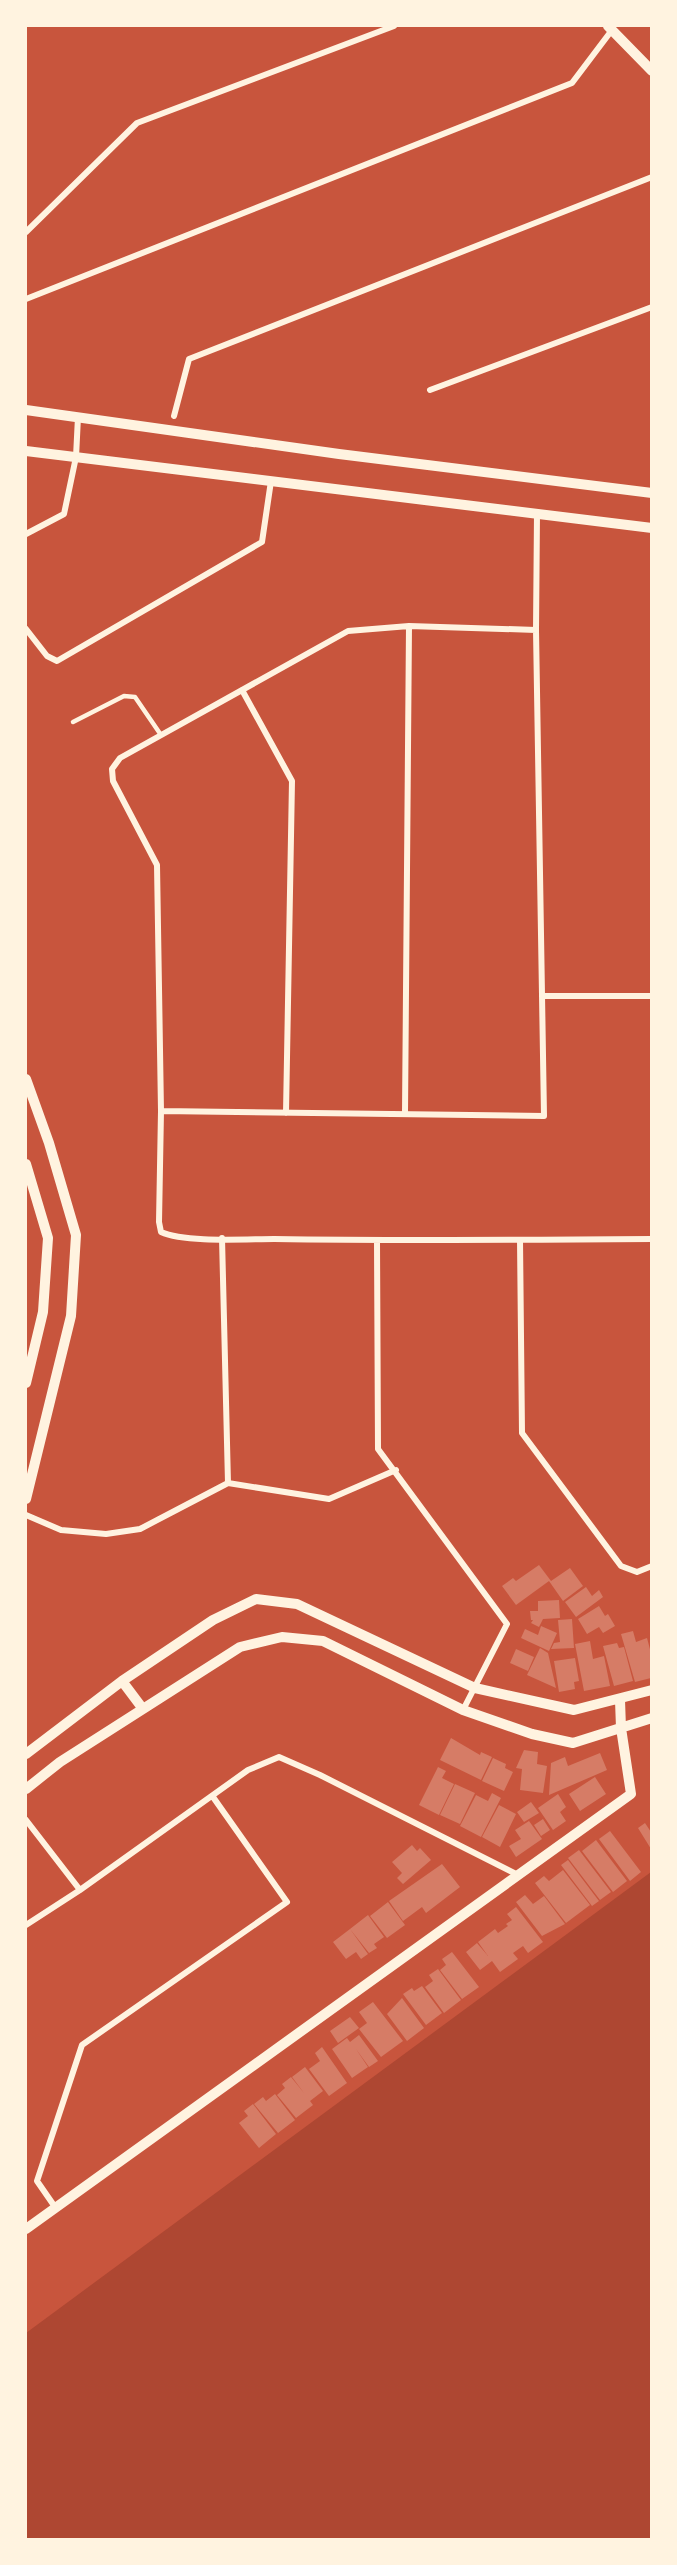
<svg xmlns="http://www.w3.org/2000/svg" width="677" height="2565" font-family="'Times New Roman',serif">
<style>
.green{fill:#ae4732}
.building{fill:#d67c66}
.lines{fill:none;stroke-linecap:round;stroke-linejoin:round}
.service{stroke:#fff3e0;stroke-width:4.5}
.minor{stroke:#fff3e0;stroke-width:6}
.tertiary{stroke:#fff3e0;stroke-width:10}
</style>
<rect width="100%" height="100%" fill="#c8553d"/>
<path class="green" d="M 651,1872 L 651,2539 L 26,2539 L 26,2333 Z"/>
<path class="building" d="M 539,1565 L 551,1581 L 570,1568 L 583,1586 L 563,1601 L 549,1581 L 516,1605 L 502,1586 L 513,1578 L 516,1581 Z
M 586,1587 L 592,1596 L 599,1590 L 603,1597 L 576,1617 L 565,1602 Z
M 559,1600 L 560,1618 L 543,1619 L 539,1627 L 531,1623 L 533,1620 L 531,1620 L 530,1611 L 538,1611 L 538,1601 Z
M 599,1606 L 605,1616 L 608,1614 L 615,1626 L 603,1633 L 599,1627 L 587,1634 L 578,1619 Z
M 572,1619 L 574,1648 L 551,1649 L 554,1643 L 560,1642 L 558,1620 Z
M 541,1626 L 557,1633 L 549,1651 L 521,1638 L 525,1629 L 538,1635 Z
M 633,1631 L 636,1642 L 647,1638 L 651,1653 L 651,1678 L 635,1682 L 621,1634 Z
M 590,1641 L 593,1659 L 604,1656 L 610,1686 L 584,1691 L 575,1644 Z
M 617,1643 L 619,1648 L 624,1647 L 633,1681 L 614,1686 L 603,1646 Z
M 540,1648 L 548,1653 L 556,1688 L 527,1675 Z
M 516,1649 L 534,1657 L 528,1671 L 510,1663 Z
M 575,1658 L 579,1681 L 574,1682 L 575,1689 L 559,1692 L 554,1661 Z
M 451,1738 L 480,1755 L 481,1752 L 492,1757 L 481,1780 L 440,1760 Z
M 524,1750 L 538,1752 L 537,1764 L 547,1766 L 543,1793 L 520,1790 L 522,1769 L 516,1768 Z
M 600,1753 L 607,1770 L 549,1795 L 551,1763 L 565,1757 L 568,1766 Z
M 493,1758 L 506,1764 L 505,1768 L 513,1772 L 504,1791 L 482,1781 Z
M 438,1767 L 446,1771 L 442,1778 L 454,1784 L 439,1815 L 419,1805 Z
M 595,1777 L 606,1794 L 580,1811 L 569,1794 Z
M 455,1784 L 475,1793 L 460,1824 L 440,1815 Z
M 492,1793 L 501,1798 L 481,1837 L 460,1826 L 476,1795 L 488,1801 Z
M 558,1794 L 566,1807 L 560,1812 L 566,1821 L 553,1830 L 538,1808 Z
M 531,1802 L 539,1813 L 524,1822 L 517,1812 Z
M 499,1805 L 516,1814 L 500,1847 L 482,1837 Z
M 543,1819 L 550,1830 L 541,1836 L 534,1825 Z
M 529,1821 L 542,1839 L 516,1857 L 509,1846 L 521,1839 L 515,1830 Z
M 645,1823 L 651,1832 L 651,1849 L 638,1828 Z
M 610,1831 L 641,1872 L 630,1881 L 599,1839 Z
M 596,1840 L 627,1881 L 613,1892 L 582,1851 Z
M 412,1845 L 417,1851 L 420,1848 L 431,1860 L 403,1884 L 397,1878 L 402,1873 L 392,1862 Z
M 579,1850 L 611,1892 L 600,1900 L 568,1858 Z
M 568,1860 L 599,1901 L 592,1906 L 561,1865 Z
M 442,1864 L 460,1887 L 426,1913 L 422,1907 L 403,1921 L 389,1901 Z
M 563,1870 L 590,1905 L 566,1923 L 535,1883 L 544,1876 L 549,1881 Z
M 525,1895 L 533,1904 L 544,1896 L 565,1924 L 542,1936 L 516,1902 Z
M 388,1902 L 405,1925 L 387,1938 L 370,1916 Z
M 516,1907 L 543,1942 L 528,1953 L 523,1946 L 513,1953 L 518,1959 L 500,1972 L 492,1961 L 480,1970 L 466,1952 L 477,1943 L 488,1956 L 478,1942 L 495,1929 L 498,1933 L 508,1926 L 506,1924 L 512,1920 L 507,1914 Z
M 368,1915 L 384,1937 L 374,1944 L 377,1948 L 369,1953 L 350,1929 Z
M 350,1929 L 368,1954 L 361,1959 L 356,1952 L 346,1959 L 333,1942 Z
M 452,1952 L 479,1987 L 462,1999 L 440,1970 L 446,1965 L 442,1959 Z
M 438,1969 L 461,2000 L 444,2013 L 425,1987 L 433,1981 L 429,1975 Z
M 422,1986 L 442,2013 L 426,2025 L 403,1994 L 412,1988 L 414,1991 Z
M 402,1998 L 424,2028 L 407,2041 L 387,2014 Z
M 373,2002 L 403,2041 L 381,2057 L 359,2029 L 367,2023 L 359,2012 Z
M 350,2017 L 359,2028 L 338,2043 L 330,2031 Z
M 359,2035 L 378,2061 L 369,2067 L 356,2049 L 368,2067 L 352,2078 L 332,2049 L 347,2038 L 350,2042 Z
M 322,2047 L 347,2083 L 329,2096 L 309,2069 L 320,2061 L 315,2053 Z
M 305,2067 L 323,2091 L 310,2101 L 313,2105 L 296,2118 L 277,2095 L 285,2088 L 282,2084 L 291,2077 L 304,2093 L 292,2077 Z
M 275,2094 L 295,2120 L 278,2133 L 254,2104 L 263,2097 L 266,2101 Z
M 253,2104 L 276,2134 L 259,2148 L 239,2123 L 248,2116 L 244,2111 Z"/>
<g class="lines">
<path class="service" d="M 73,722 L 124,696 L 135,697 L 161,735"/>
<path class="minor" d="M 26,232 L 137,123 L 394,26
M 26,299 L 572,83 L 612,30
M 430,390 L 652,307
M 174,416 L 189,359 L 652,177
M 26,534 L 64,514 L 76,457 L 78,417
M 26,629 L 47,656 L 57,661 L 262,542 L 271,481
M 536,630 L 409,626 L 348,631 L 120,758 L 112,769 L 113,781 L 157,865 L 161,1111 L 159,1222 L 161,1232 C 185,1243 246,1239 274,1239 C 400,1241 526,1240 652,1239
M 242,690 L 292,781 L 286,1113
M 542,996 L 652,996
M 161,1111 L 544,1116 L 536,630 L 537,514
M 405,1114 L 409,626
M 222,1238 L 228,1483
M 520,1240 L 522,1433 L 621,1566 L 637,1572 L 652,1566
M 377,1241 L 378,1449 L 507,1624 L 463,1710
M 26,1515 L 61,1530 L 106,1534 L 140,1529 L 228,1483 L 329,1499 L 396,1470
M 26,1820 L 80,1890
M 26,1925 L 80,1890 L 248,1770 L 279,1757 L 320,1775 L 518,1875
M 55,2207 L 37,2181 L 82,2045 L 287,1902 L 213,1797"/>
<path class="tertiary" d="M 608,26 L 652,71
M 26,410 L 339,454 L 652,493
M 26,451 L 652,528
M 26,1079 L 49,1143 L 76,1235 L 71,1316 L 26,1499
M 26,1164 L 48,1238 L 43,1312 L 26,1383
M 122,1681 L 143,1709
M 26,1754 L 122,1681 L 213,1620 L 256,1599 L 297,1604 L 475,1688 L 574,1710 L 652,1690
M 26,1789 L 60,1762 L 240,1647 L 282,1637 L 323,1641 L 463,1710 L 532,1734 L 573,1743 L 652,1718
M 26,2229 L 631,1794 L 621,1728 L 620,1700"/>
</g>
<rect width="677" height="2565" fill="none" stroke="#fff3e0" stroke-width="54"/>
</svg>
